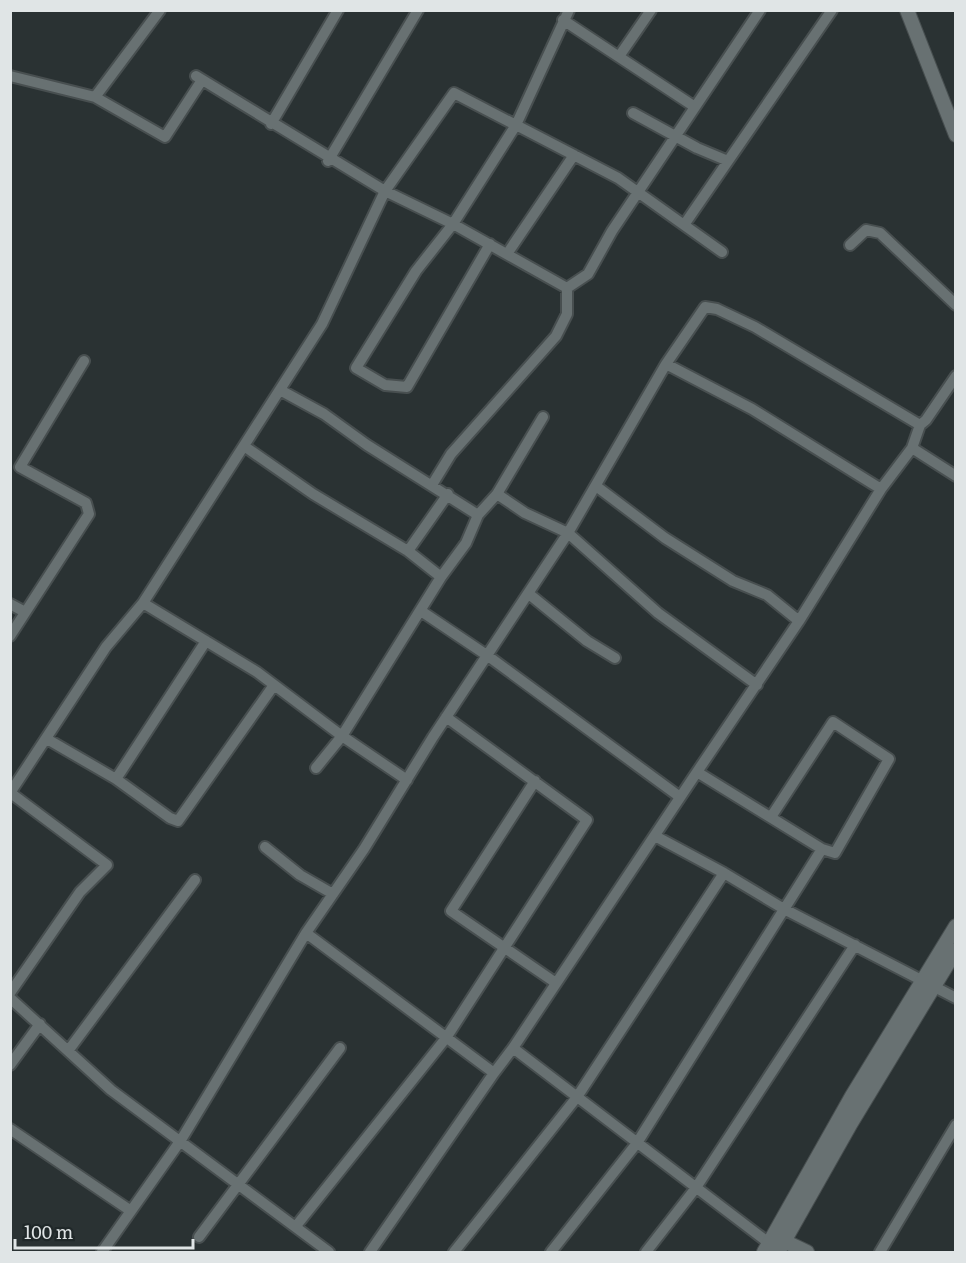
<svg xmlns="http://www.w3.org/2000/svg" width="966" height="1263" font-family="Literata,serif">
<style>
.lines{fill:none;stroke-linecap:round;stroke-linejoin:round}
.minor-casing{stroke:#484f50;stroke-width:14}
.tertiary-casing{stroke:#484f50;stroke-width:16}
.minor{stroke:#687172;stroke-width:10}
.tertiary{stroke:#687172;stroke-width:14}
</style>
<rect width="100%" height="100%" fill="#2a3233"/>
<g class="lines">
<g class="minor-casing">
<path id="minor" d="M 563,20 L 695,107
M 620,55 L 651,10
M 10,76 L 95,97 L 160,10
M 196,76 L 385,191 L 453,224 L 567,288
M 95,97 L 165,137 L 202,80
M 633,113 L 697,148 L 728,161
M 271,124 L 338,10
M 328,161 L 418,10
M 684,225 L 832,10
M 490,244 L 407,387 L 385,385 L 356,368 L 416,271 L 453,224 L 516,125 L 569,10
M 850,245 L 866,230 L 880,233 L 956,305
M 507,254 L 574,155
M 567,288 L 588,274 L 612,231 L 760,10
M 666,364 L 752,409 L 881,489
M 280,390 L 324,414 L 367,445 L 478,515
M 244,446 L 313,494 L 408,551 L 441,577
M 912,448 L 956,476
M 432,485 L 451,454 L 556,336 L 567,314 L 567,288
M 596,486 L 665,538 L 733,581 L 767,595 L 799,621
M 497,494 L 525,513 L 568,533 L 658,613 L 757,685
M 408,551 L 448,494
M 529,594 L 587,641 L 615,658
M 143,603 L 322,324 L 385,191 L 454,93 L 618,178 L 722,252
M 10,604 L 25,612
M 421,611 L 488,656 L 680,797
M 10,636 L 89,514 L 86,503 L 20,467 L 84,361
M 47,739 L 116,779 L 170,818 L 178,821 L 274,685
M 316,768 L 342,736 L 441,577 L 466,543 L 478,515 L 497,494 L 543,417
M 697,772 L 799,621 L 881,489 L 912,448 L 920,425 L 926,420 L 956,376
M 116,779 L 206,641
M 535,781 L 451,911 L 556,983
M 10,793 L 106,647 L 143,603 L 257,672 L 342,736 L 407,780
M 655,836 L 724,873
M 265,847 L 300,875 L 333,894
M 10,993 L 80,892 L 107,865 L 12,794
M 10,998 L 111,1090 L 329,1252
M 513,1048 L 697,772 L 822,849 L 835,853 L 889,759 L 833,722 L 771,817
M 68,1051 L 195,880
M 10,1065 L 40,1024
M 10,1129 L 131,1211
M 296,1226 L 446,1038 L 587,820 L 446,717
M 199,1237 L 340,1048
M 769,1243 L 513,1048 L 494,1073 L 306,933 L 364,849 L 433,737 L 568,533 L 666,364 L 705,307 L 717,309 L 755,327 L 920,425
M 102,1252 L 181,1140 L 306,933
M 370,1252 L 494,1073
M 454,1252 L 577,1097 L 724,873 L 784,909 L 956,998
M 551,1252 L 637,1143 L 822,849
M 646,1252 L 695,1189 L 855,945
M 880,1252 L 956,1125"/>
</g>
<g class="tertiary-casing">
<path id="tertiary" d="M 907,10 L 956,135
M 777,1242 L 784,1241 L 807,1252
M 764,1252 L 852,1096 L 956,926
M 778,1252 L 851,1123 L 956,950"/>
</g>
<use href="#minor" class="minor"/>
<use href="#tertiary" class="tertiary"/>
</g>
<rect width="966" height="1263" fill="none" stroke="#e0e5e6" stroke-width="24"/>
<path d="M15 1239v9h178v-9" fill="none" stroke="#e0e5e6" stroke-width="3"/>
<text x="24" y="1239" font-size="18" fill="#e0e5e6" stroke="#202829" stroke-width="4.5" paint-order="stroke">100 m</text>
</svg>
